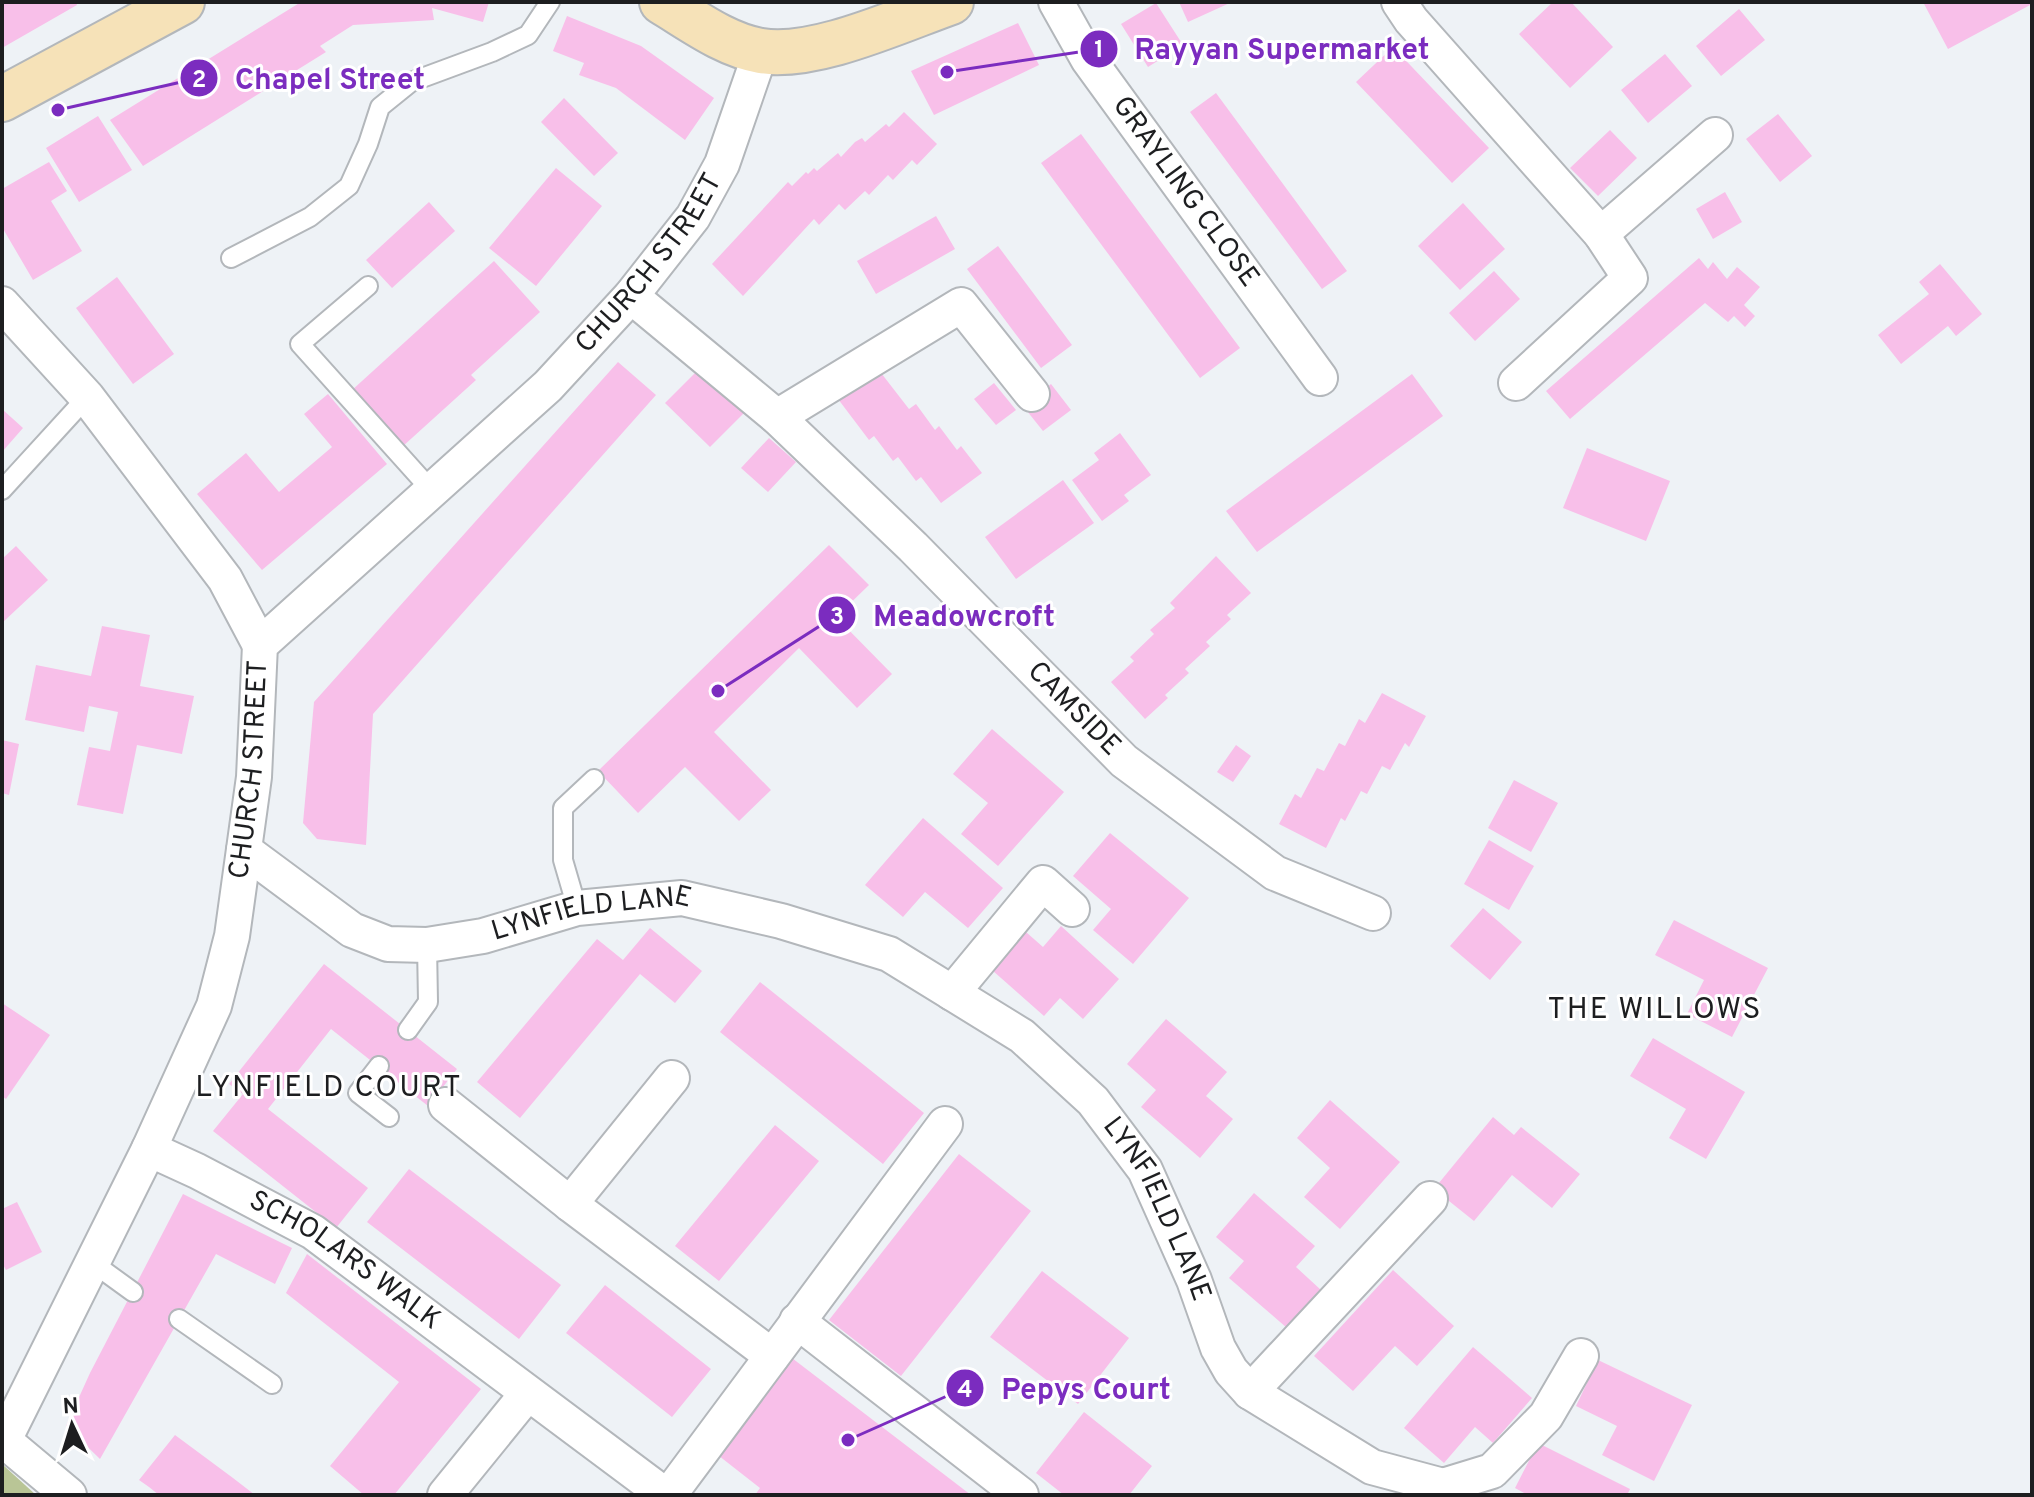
<svg xmlns="http://www.w3.org/2000/svg" width="2034" height="1497" font-family="Overpass,sans-serif">
<style>
.green{fill:#b9c596}
.building{fill:#f8bfe9}
.lines{fill:none;stroke-linecap:round;stroke-linejoin:round}
.lane-casing{stroke:#b3b7bb;stroke-width:22}
.street-casing{stroke:#b3b7bb;stroke-width:38}
.secondary-casing{stroke:#b3b7bb;stroke-width:48}
.lane{stroke:#fff;stroke-width:18}
.street{stroke:#fff;stroke-width:34}
.secondary{stroke:#f6e2b8;stroke-width:44}
.labels{text-anchor:middle;dominant-baseline:central;stroke-width:6;stroke-linejoin:round;paint-order:stroke}
.street-label{font-size:28px;fill:#1d1e20;stroke:#fff}
.neighbourhood-label{font-size:30px;letter-spacing:2px;fill:#1d1e20;stroke:#fff}
.leader{fill:none;stroke:#7b2cbf;stroke-width:3}
.callout-dot{fill:#7b2cbf;stroke:#fff;stroke-width:3}
.mark-label{font-size:24px;text-anchor:middle;font-weight:bold;fill:#fff}
.callout-label{font-size:30px;text-anchor:middle;font-weight:bold;fill:#7b2cbf;stroke:#fff;stroke-width:6;stroke-linejoin:round;paint-order:stroke}
</style>
<rect width="100%" height="100%" fill="#eef2f6"/>
<path class="green" d="M 2,1464 L 36,1495 L 2,1495 Z"/>
<path class="building" d="M 2,2 L 76,2 L 77,5 L 2,48 Z
M 301,2 L 489,2 L 483,22 L 432,8 L 434,20 L 353,25 L 320,46 L 326,52 L 143,166 L 110,120 Z
M 1179,2 L 1232,2 L 1188,22 Z
M 1553,2 L 1571,2 L 1613,47 L 1570,88 L 1519,34 Z
M 1923,2 L 2032,2 L 2032,4 L 1948,49 Z
M 1156,3 L 1183,45 L 1148,67 L 1121,24 Z
M 1739,9 L 1765,40 L 1721,76 L 1696,46 Z
M 567,16 L 641,46 L 714,98 L 685,140 L 616,88 L 579,75 L 584,63 L 553,51 Z
M 1018,23 L 1039,65 L 934,115 L 911,71 Z
M 1393,47 L 1489,148 L 1452,183 L 1356,82 Z
M 1665,54 L 1692,86 L 1648,123 L 1621,90 Z
M 1216,93 L 1347,271 L 1322,289 L 1190,112 Z
M 564,98 L 618,153 L 594,176 L 541,122 Z
M 904,112 L 937,144 L 917,165 L 912,160 L 893,180 L 888,175 L 869,195 L 865,191 L 845,210 L 839,204 L 819,225 L 814,219 L 743,296 L 712,264 L 788,182 L 792,186 L 806,172 L 808,174 L 814,168 L 817,171 L 838,153 L 841,157 L 855,142 L 862,138 L 865,142 L 886,124 L 889,127 Z
M 1778,114 L 1812,156 L 1780,182 L 1746,139 Z
M 98,116 L 132,170 L 79,202 L 46,148 Z
M 1610,130 L 1637,158 L 1598,196 L 1570,168 Z
M 1081,134 L 1240,348 L 1200,378 L 1041,163 Z
M 49,162 L 67,191 L 51,201 L 82,251 L 33,280 L 2,227 L 2,189 Z
M 556,168 L 602,206 L 536,286 L 489,248 Z
M 1725,192 L 1742,222 L 1713,239 L 1696,209 Z
M 429,202 L 455,231 L 392,288 L 366,260 Z
M 1463,203 L 1505,249 L 1460,290 L 1418,246 Z
M 936,216 L 955,249 L 876,294 L 857,261 Z
M 998,246 L 1072,345 L 1041,368 L 967,269 Z
M 1699,258 L 1708,269 L 1713,262 L 1727,279 L 1737,267 L 1760,287 L 1744,305 L 1755,316 L 1745,327 L 1734,316 L 1728,322 L 1705,303 L 1570,419 L 1546,391 Z
M 494,261 L 540,312 L 471,375 L 476,380 L 402,447 L 351,391 Z
M 1940,264 L 1982,314 L 1956,336 L 1948,326 L 1901,364 L 1878,335 L 1929,294 L 1919,282 Z
M 1494,271 L 1520,299 L 1475,341 L 1449,313 Z
M 117,277 L 174,354 L 133,384 L 76,308 Z
M 618,362 L 656,395 L 373,714 L 366,845 L 317,839 L 303,823 L 314,702 Z
M 699,369 L 744,413 L 710,447 L 665,403 Z
M 878,369 L 909,409 L 916,404 L 935,430 L 939,426 L 957,450 L 961,446 L 982,473 L 941,503 L 921,477 L 916,481 L 898,457 L 893,461 L 874,436 L 869,440 L 838,399 Z
M 1412,374 L 1443,416 L 1257,552 L 1226,511 Z
M 994,383 L 1016,410 L 996,425 L 974,399 Z
M 1051,384 L 1071,410 L 1043,431 L 1023,406 Z
M 328,394 L 387,464 L 262,570 L 197,494 L 246,453 L 279,492 L 332,447 L 304,414 Z
M 2,409 L 23,428 L 2,452 Z
M 1120,433 L 1151,475 L 1124,495 L 1129,501 L 1102,521 L 1072,480 L 1099,460 L 1094,453 Z
M 769,438 L 796,462 L 768,492 L 741,468 Z
M 1587,448 L 1670,481 L 1646,541 L 1563,508 Z
M 1063,480 L 1094,523 L 1016,579 L 985,537 Z
M 829,545 L 869,585 L 836,617 L 892,674 L 857,708 L 799,648 L 714,732 L 771,790 L 739,821 L 685,767 L 638,813 L 598,771 Z
M 16,546 L 48,580 L 2,623 L 2,559 Z
M 1216,556 L 1251,593 L 1227,615 L 1231,619 L 1206,642 L 1210,646 L 1185,669 L 1189,673 L 1165,695 L 1168,698 L 1145,719 L 1111,682 L 1134,661 L 1130,657 L 1154,634 L 1150,630 L 1175,608 L 1170,603 Z
M 102,626 L 150,635 L 140,686 L 194,696 L 182,754 L 137,745 L 123,814 L 77,805 L 89,747 L 110,751 L 118,712 L 89,706 L 84,732 L 25,720 L 36,665 L 91,676 Z
M 1382,693 L 1426,716 L 1409,747 L 1405,743 L 1390,770 L 1382,766 L 1367,794 L 1361,791 L 1345,821 L 1341,818 L 1326,848 L 1279,824 L 1295,794 L 1301,798 L 1317,768 L 1324,771 L 1339,743 L 1345,746 L 1359,719 L 1365,723 Z
M 992,729 L 1064,792 L 998,866 L 961,834 L 988,803 L 953,774 Z
M 2,740 L 19,744 L 9,795 L 2,793 Z
M 1236,745 L 1251,756 L 1233,782 L 1217,772 Z
M 1514,780 L 1558,803 L 1531,852 L 1488,828 Z
M 923,818 L 1003,888 L 968,928 L 925,892 L 903,917 L 865,885 Z
M 1110,833 L 1189,898 L 1133,964 L 1093,930 L 1111,909 L 1073,876 Z
M 1489,840 L 1534,866 L 1509,910 L 1464,884 Z
M 1483,908 L 1522,942 L 1490,980 L 1450,946 Z
M 1674,920 L 1768,968 L 1732,1037 L 1687,1014 L 1704,980 L 1655,955 Z
M 1018,925 L 1043,947 L 1061,926 L 1119,979 L 1083,1019 L 1060,998 L 1044,1016 L 984,963 Z
M 650,928 L 702,971 L 675,1003 L 640,974 L 520,1118 L 477,1082 L 597,939 L 623,960 Z
M 324,964 L 457,1069 L 428,1106 L 331,1029 L 268,1109 L 368,1188 L 336,1228 L 213,1131 L 243,1094 L 229,1084 Z
M 760,982 L 924,1113 L 883,1164 L 720,1032 Z
M 2,1003 L 50,1035 L 6,1099 L 2,1096 Z
M 1166,1019 L 1227,1072 L 1206,1096 L 1233,1119 L 1200,1158 L 1141,1107 L 1156,1090 L 1127,1064 Z
M 1653,1038 L 1745,1092 L 1706,1159 L 1669,1138 L 1686,1109 L 1630,1076 Z
M 1330,1100 L 1400,1162 L 1340,1229 L 1304,1197 L 1330,1168 L 1297,1138 Z
M 1493,1117 L 1514,1135 L 1521,1127 L 1580,1174 L 1552,1208 L 1512,1175 L 1474,1221 L 1434,1189 Z
M 775,1125 L 819,1161 L 719,1281 L 675,1246 Z
M 959,1154 L 1031,1211 L 901,1376 L 829,1320 Z
M 409,1169 L 561,1285 L 519,1339 L 367,1222 Z
M 1254,1193 L 1315,1246 L 1296,1267 L 1321,1290 L 1287,1328 L 1229,1278 L 1244,1261 L 1216,1237 Z
M 183,1194 L 292,1248 L 275,1284 L 216,1254 L 100,1459 L 66,1426 L 90,1373 Z
M 17,1202 L 42,1252 L 6,1270 L 2,1263 L 2,1209 Z
M 307,1254 L 481,1389 L 394,1495 L 364,1495 L 330,1466 L 399,1382 L 286,1293 Z
M 1393,1270 L 1454,1326 L 1417,1366 L 1395,1346 L 1353,1391 L 1314,1356 Z
M 1042,1271 L 1129,1338 L 1078,1404 L 990,1337 Z
M 605,1285 L 711,1369 L 672,1417 L 566,1333 Z
M 1473,1347 L 1532,1398 L 1493,1443 L 1475,1427 L 1444,1463 L 1404,1428 Z
M 788,1355 L 971,1495 L 755,1495 L 760,1488 L 714,1452 Z
M 1598,1360 L 1692,1405 L 1654,1481 L 1602,1455 L 1617,1426 L 1576,1406 Z
M 1084,1412 L 1152,1466 L 1129,1495 L 1064,1495 L 1036,1473 Z
M 175,1435 L 233,1478 L 255,1495 L 159,1495 L 149,1487 L 139,1480 Z
M 1538,1443 L 1630,1489 L 1627,1495 L 1528,1495 L 1515,1488 Z"/>
<g class="lines">
<g class="lane-casing">
<path id="lane" d="M 231,258 L 310,217 L 349,186 L 368,144 L 380,107 L 411,82 L 492,52 L 528,35 L 550,2
M 368,286 L 300,344 L 432,491
M 2,490 L 87,397
M 577,908 L 563,860 L 563,808 L 594,779
M 408,1030 L 428,1002 L 427,945
M 379,1066 L 358,1093 L 389,1117
M 93,1263 L 133,1292
M 179,1319 L 272,1384"/>
</g>
<g class="street-casing">
<g id="street">
<path id="s1" d="M 1056,2 L 1088,59 L 1320,378"/>
<path d="M 1399,2 L 1411,20 L 1601,234 L 1630,278 L 1516,383"/>
<path d="M 1601,234 L 1715,135"/>
<path id="s2" d="M 631,296 L 777,417 L 913,547 L 1124,761 L 1275,873 L 1373,913"/>
<path d="M 2,304 L 87,397 L 225,579 L 260,645"/>
<path d="M 777,417 L 961,305 L 1032,394"/>
<path id="s3" d="M 244,850 L 352,930 L 388,944 L 427,945 L 483,936 L 577,908 L 682,898 L 781,921 L 889,954 L 1022,1036 L 1093,1101 L 1145,1170 L 1194,1280 L 1218,1348 L 1231,1371 L 1250,1392 L 1372,1467 L 1443,1486 L 1492,1471 L 1546,1416 L 1581,1356"/>
<path d="M 952,993 L 1043,883 L 1072,909"/>
<path d="M 446,1105 L 570,1204 L 772,1356"/>
<path id="s4" d="M 149,1149 L 197,1171 L 313,1232 L 665,1495"/>
<path d="M 570,1204 L 672,1078"/>
<path d="M 797,1321 L 1021,1495"/>
<path d="M 1250,1392 L 1430,1199"/>
<path d="M 2,1439 L 69,1495"/>
<path id="s5" d="M 4,1440 L 149,1149 L 214,1006 L 232,936 L 254,777 L 260,645 L 548,386 L 631,296 L 693,217 L 722,164 L 761,51"/>
<path d="M 445,1495 L 527,1394"/>
<path d="M 669,1495 L 945,1124"/>
</g>
</g>
<g class="secondary-casing">
<path id="secondary" d="M 662,2 C 692,20 725,45 761,51 C 814,60 900,20 951,2
M 2,99 L 182,2"/>
</g>
<use href="#lane" class="lane"/>
<use href="#street" class="street"/>
<use href="#secondary" class="secondary"/>
</g>
<g class="labels">
<g class="street-label">
<text stroke="none"><textPath href="#s1" startOffset="230">GRAYLING CLOSE</textPath></text>
<text stroke="none"><textPath href="#s5" startOffset="1394">CHURCH STREET</textPath></text>
<text stroke="none"><textPath href="#s2" startOffset="606">CAMSIDE</textPath></text>
<text stroke="none"><textPath href="#s5" startOffset="722">CHURCH STREET</textPath></text>
<text stroke="none"><textPath href="#s3" startOffset="380">LYNFIELD LANE</textPath></text>
<text stroke="none"><textPath href="#s3" startOffset="1066">LYNFIELD LANE</textPath></text>
<text stroke="none"><textPath href="#s4" startOffset="226">SCHOLARS WALK</textPath></text>
</g>
<g class="neighbourhood-label">
<text x="1655" y="1010">THE WILLOWS</text>
<text x="329" y="1088">LYNFIELD COURT</text>
</g>
</g>
<path class="leader" d="M947 72L1099 49M58 110L199 78M718 691L837 615M848 1440L965 1388"/>
<g class="callout-dot">
<circle cx="947" cy="72" r="8"/>
<circle cx="58" cy="110" r="8"/>
<circle cx="718" cy="691" r="8"/>
<circle cx="848" cy="1440" r="8"/>
<circle cx="1099" cy="49" r="20"/>
<circle cx="199" cy="78" r="20"/>
<circle cx="837" cy="615" r="20"/>
<circle cx="965" cy="1388" r="20"/>
</g>
<g class="mark-label">
<text x="1099" y="57">1</text>
<text x="199" y="87">2</text>
<text x="837" y="624">3</text>
<text x="965" y="1397">4</text>
</g>
<g class="callout-label">
<text x="1282" y="59">Rayyan Supermarket</text>
<text x="330" y="89">Chapel Street</text>
<text x="964" y="626">Meadowcroft</text>
<text x="1086" y="1399">Pepys Court</text>
</g>
<rect width="2034" height="1497" fill="none" stroke="#1d1e20" stroke-width="8"/>
<g transform="translate(72 1425) rotate(356)" stroke="#ffffff" stroke-width="6" paint-order="stroke">
<path d="M0-6L14 30L0 20L-14 30Z" fill="#1d1e20"/>
<text y="-12" font-size="22" font-weight="bold" text-anchor="middle" fill="#1d1e20">N</text>
</g>
</svg>
